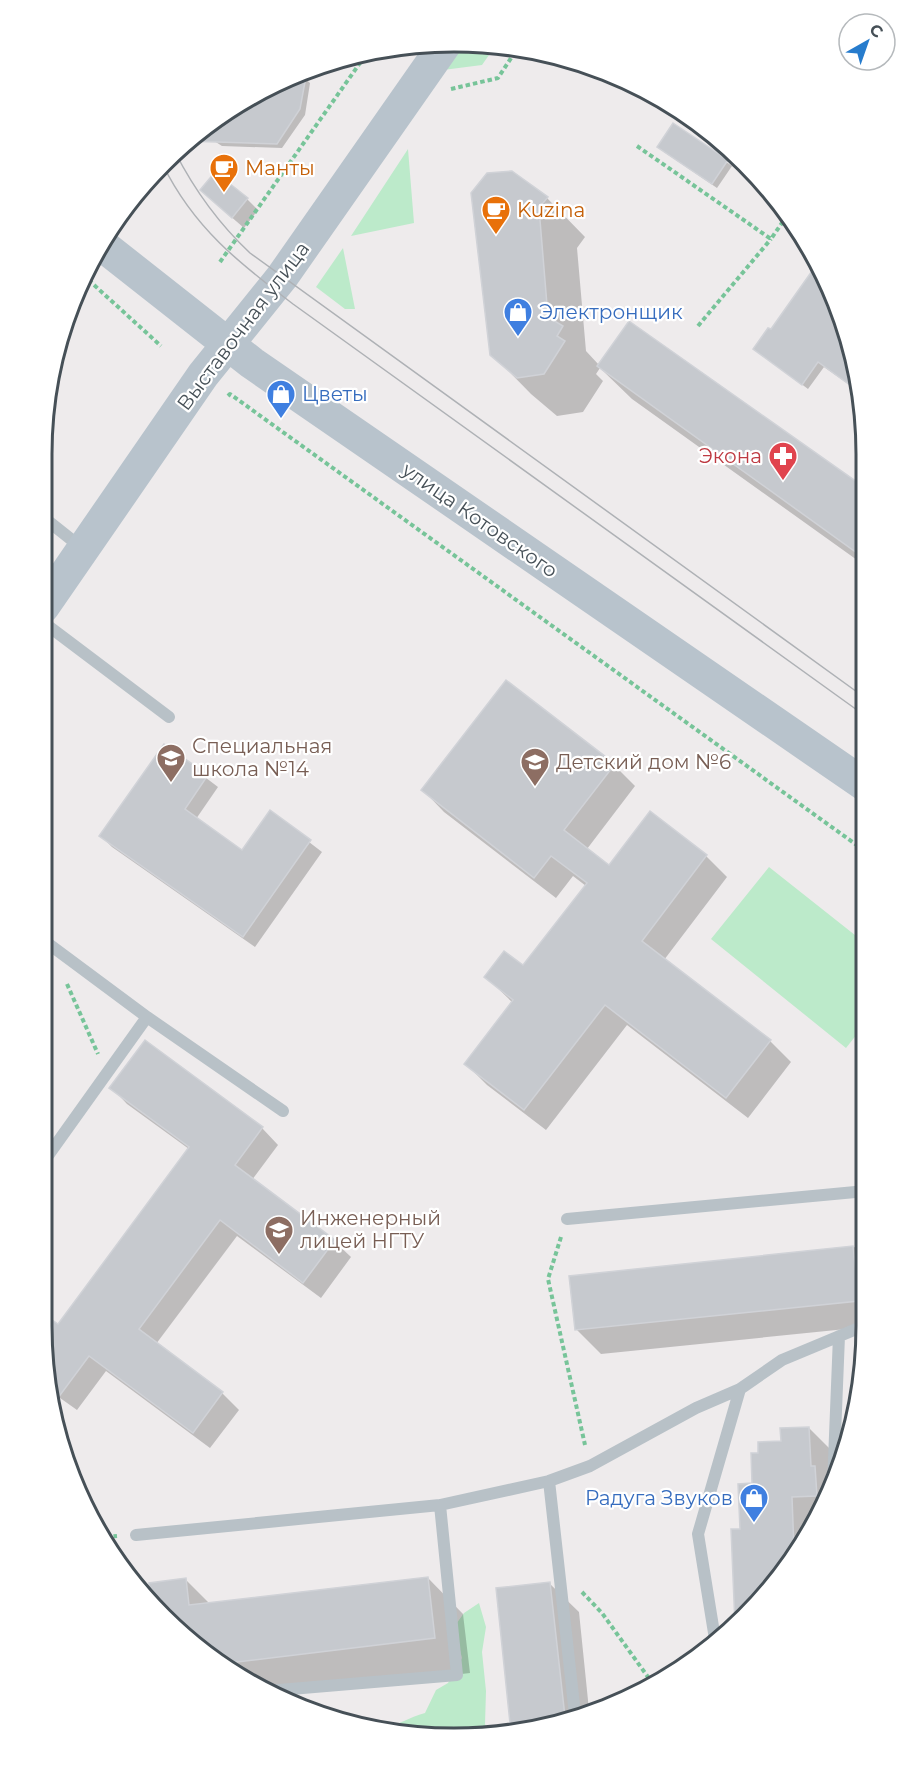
<svg xmlns="http://www.w3.org/2000/svg" width="909" height="1780" font-family="Montserrat,sans-serif">
<style>
.green{fill:#bceaca}
.shadow{fill:#0003}
.building{fill:#c6c9ce;stroke:#d0d2d7;stroke-width:1.5}
.lines{fill:none;stroke-linecap:round;stroke-linejoin:round}
.path{stroke:#77c499;stroke-width:4;stroke-dasharray:4.5 3;stroke-linecap:butt}
.lane{stroke:#b8c1c7;stroke-width:12}
.secondary{stroke:#b8c3cc;stroke-width:33}
.tram{stroke:#aeb1b5;stroke-width:1.5}
.labels{text-anchor:middle;dominant-baseline:central;stroke-width:4.5;stroke-linejoin:round;paint-order:stroke}
.food-label{font-size:20px;fill:#c56008;stroke:#fff;text-anchor:start}
.shop-label{font-size:20px;fill:#366cbe;stroke:#fff;text-anchor:start}
.street-label{font-size:20px;fill:#465057;stroke:#fff}
.health-label{font-size:20px;fill:#be3a42;stroke:#fff;text-anchor:end}
.education-label{font-size:20px;fill:#785e54;stroke:#fff;text-anchor:start}
.rim{fill:none;stroke:#465057;stroke-width:3}
</style>
<rect width="100%" height="100%" fill="#eeebec"/>
<path class="green" d="M 481,43 L 496,45 L 482,65 L 443,70 L 459,44 Z
M 408,149 L 414,223 L 351,236 Z
M 343,248 L 355,309 L 345,309 L 316,287 Z
M 769,867 L 865,943 L 865,1024 L 846,1048 L 711,939 Z
M 479,1603 L 486,1627 L 482,1652 L 486,1691 L 485,1724 L 489,1734 L 380,1730 L 382,1727 C 398,1726 409,1717 425,1713 L 436,1690 L 448,1683 L 462,1658 L 454,1627 L 464,1613 Z"/>
<path class="shadow" d="M 300,74 L 310,83 L 305,115 L 282,148 L 222,146 L 200,132 L 248,97 Z
M 674,125 L 732,166 L 717,188 L 664,152 Z
M 472,193 L 547,198 L 585,237 L 577,248 L 586,351 L 599,365 L 864,489 L 864,565 L 632,399 L 600,368 L 596,374 L 603,381 L 583,412 L 557,416 L 531,394 L 492,354 Z
M 247,199 L 258,210 L 244,228 L 213,201 Z
M 818,266 L 835,296 L 861,393 L 824,367 L 808,389 L 755,349 L 771,332 Z
M 506,682 L 614,765 L 635,786 L 587,849 L 609,867 L 706,856 L 727,877 L 664,960 L 770,1041 L 791,1062 L 748,1118 L 627,1025 L 546,1130 L 487,1085 L 466,1064 L 513,1003 L 486,977 L 524,967 L 586,886 L 573,876 L 556,898 L 444,812 L 423,790 Z
M 164,746 L 218,787 L 196,819 L 242,852 L 270,812 L 322,852 L 255,947 L 112,847 L 101,836 Z
M 111,1087 L 262,1128 L 278,1145 L 252,1180 L 334,1241 L 351,1257 L 321,1298 L 237,1236 L 156,1344 L 222,1393 L 239,1410 L 210,1448 L 106,1371 L 77,1410 L 53,1393 L 42,1326 L 58,1327 L 189,1149 L 127,1104 Z
M 866,1246 L 866,1327 L 601,1354 L 577,1330 L 571,1277 Z
M 809,1428 L 842,1461 L 825,1508 L 746,1617 L 735,1625 L 733,1531 L 741,1530 L 760,1454 Z
M 428,1578 L 463,1614 L 470,1673 L 277,1696 L 226,1669 L 152,1600 L 186,1580 L 210,1604 Z
M 550,1584 L 579,1612 L 589,1710 L 513,1733 L 498,1589 Z"/>
<path class="building" d="M 307,71 L 300,109 L 277,144 L 187,141 L 248,97 Z
M 673,123 L 728,160 L 712,184 L 657,147 Z
M 512,171 L 548,197 L 539,208 L 548,317 L 563,326 L 557,336 L 565,341 L 544,374 L 517,378 L 490,355 L 471,193 L 487,173 Z
M 215,172 L 248,198 L 232,218 L 200,190 Z
M 817,264 L 835,296 L 861,393 L 818,362 L 802,385 L 753,349 L 768,328 L 771,329 Z
M 629,321 L 864,487 L 864,558 L 597,366 Z
M 506,680 L 615,764 L 564,830 L 609,865 L 650,811 L 707,855 L 642,941 L 771,1040 L 726,1098 L 605,1005 L 524,1110 L 464,1064 L 513,1000 L 484,977 L 504,951 L 523,965 L 587,883 L 551,856 L 534,878 L 421,790 Z
M 164,744 L 208,775 L 185,809 L 242,850 L 270,810 L 311,840 L 243,937 L 99,836 Z
M 145,1040 L 263,1127 L 235,1165 L 335,1240 L 303,1283 L 220,1220 L 139,1329 L 223,1392 L 193,1433 L 89,1356 L 55,1402 L 42,1326 L 42,1313 L 58,1324 L 189,1147 L 109,1088 Z
M 853,1246 L 859,1301 L 575,1330 L 569,1276 Z
M 809,1427 L 811,1466 L 815,1466 L 817,1496 L 792,1497 L 794,1550 L 746,1617 L 735,1625 L 731,1529 L 740,1529 L 738,1484 L 752,1483 L 751,1453 L 758,1453 L 758,1442 L 781,1441 L 780,1428 Z
M 428,1577 L 435,1638 L 220,1664 L 150,1598 L 149,1583 L 186,1578 L 189,1605 Z
M 550,1582 L 565,1717 L 511,1733 L 496,1588 Z"/>
<g class="lines">
<path class="path" d="M 451,89 L 498,78 L 517,49
M 637,146 L 771,239 L 788,214
M 220,262 L 367,53
M 83,275 L 161,346
M 698,326 L 771,239
M 228,396 L 230,394 L 865,851
M 43,659 L 49,650
M 67,984 L 98,1054
M 561,1237 L 548,1279 L 585,1445
M 106,1537 L 117,1536
M 582,1592 L 602,1613 L 653,1684"/>
<path class="lane" d="M 43,517 L 82,548
M 43,622 L 169,717
M 147,1017 L 283,1111
M 42,1164 L 147,1017 L 42,939
M 567,1219 L 866,1191
M 549,1481 L 575,1714
M 833,1485 L 839,1336
M 136,1535 L 440,1505 L 549,1481 L 590,1466 L 696,1408 L 740,1389 L 782,1360 L 866,1325
M 715,1639 L 698,1534 L 740,1389
M 267,1691 L 457,1675 L 440,1505"/>
<path class="secondary" d="M 102,245 L 252,363 L 865,785
M 43,607 L 203,375 L 282,277 L 445,44"/>
<path class="tram" d="M 175,152 C 195,191 218,223 250,253 L 864,697
M 163,165 C 194,228 239,263 293,304 L 864,715"/>
</g>
<defs>
<g id="cafe-pin" transform="scale(1.5)"><path d="M0 17L-7.5 6A9.5 9.5 0 1 1 7.5 6Z" fill="#e8710a" stroke="#fff"/><path d="M-5.5-4.5H6V0H3Q3 3.5 0 3.5H-2.5Q-5.5 3.5-5.5 0ZM3-3.2v2h1.7v-2ZM-6 4.5H4V6H-6Z" fill="#fff"/></g>
<g id="shop-pin" transform="scale(1.5)"><path d="M0 17L-7.5 6A9.5 9.5 0 1 1 7.5 6Z" fill="#3f7fe0" stroke="#fff"/><path d="M-5-2.5h2.3a2.7 3.5 0 0 1 5.4 0H5L5.5 6h-11ZM-1.5-2.5h3a1.5 2.3 0 0 0-3 0Z" fill="#fff"/></g>
<g id="pharmacy-pin" transform="scale(1.5)"><path d="M0 17L-7.5 6A9.5 9.5 0 1 1 7.5 6Z" fill="#e0444e" stroke="#fff"/><path d="M-2-6h4v4h4v4h-4v4h-4v-4h-4v-4h4Z" fill="#fff"/></g>
<g id="school-pin" transform="scale(1.5)"><path d="M0 17L-7.5 6A9.5 9.5 0 1 1 7.5 6Z" fill="#8d6e63" stroke="#fff"/><path d="M0-5L7-2L0 1L-7-2ZM-4 1L0 2.5L4 1V4Q0 6-4 4Z" fill="#fff"/></g>
</defs>
<g fill-rule="evenodd">
<use href="#cafe-pin" x="224" y="168"/>
<use href="#cafe-pin" x="496" y="210"/>
<use href="#shop-pin" x="518" y="312"/>
<use href="#shop-pin" x="281" y="394"/>
<use href="#pharmacy-pin" x="783" y="456"/>
<use href="#school-pin" x="171" y="758"/>
<use href="#school-pin" x="535" y="762"/>
<use href="#school-pin" x="279" y="1230"/>
<use href="#shop-pin" x="754" y="1498"/>
</g>
<g class="labels">
<g class="food-label">
<text x="245" y="168">Манты</text>
<text x="517" y="210">Kuzina</text>
</g>
<g class="shop-label">
<text x="539" y="312">Электронщик</text>
<text x="302" y="394">Цветы</text>
<text x="733" y="1498" text-anchor="end">Радуга Звуков</text>
</g>
<g class="street-label">
<text transform="translate(243 326) rotate(-53)">Выставочная улица</text>
<text transform="translate(480 520) rotate(35)">улица Котовского</text>
</g>
<g class="health-label">
<text x="762" y="456">Экона</text>
</g>
<g class="education-label">
<text x="192" y="746">Специальная<tspan x="192" dy="23">школа №14</tspan></text>
<text x="556" y="762">Детский дом №6</text>
<text x="300" y="1218">Инженерный<tspan x="300" dy="23">лицей НГТУ</tspan></text>
</g>
</g>
<path d="M0 0H909V1780H0ZM454 52H454A402 402 0 0 1 856 454V1326A402 402 0 0 1 454 1728H454A402 402 0 0 1 52 1326V454A402 402 0 0 1 454 52Z" fill="#fff" fill-rule="evenodd"/>
<path class="rim" d="M454 52H454A402 402 0 0 1 856 454V1326A402 402 0 0 1 454 1728H454A402 402 0 0 1 52 1326V454A402 402 0 0 1 454 52Z"/>
<g transform="translate(867 42) rotate(40)"><circle r="28" fill="#ffffff" stroke="#b5b9bc" stroke-width="1.5"/>
<path d="M0-4.5L10 22L0 15L-10 22Z" fill="#277ccd"/>
<text y="-9" font-size="16" font-weight="bold" text-anchor="middle" fill="#465057">С</text>
</g>
</svg>
